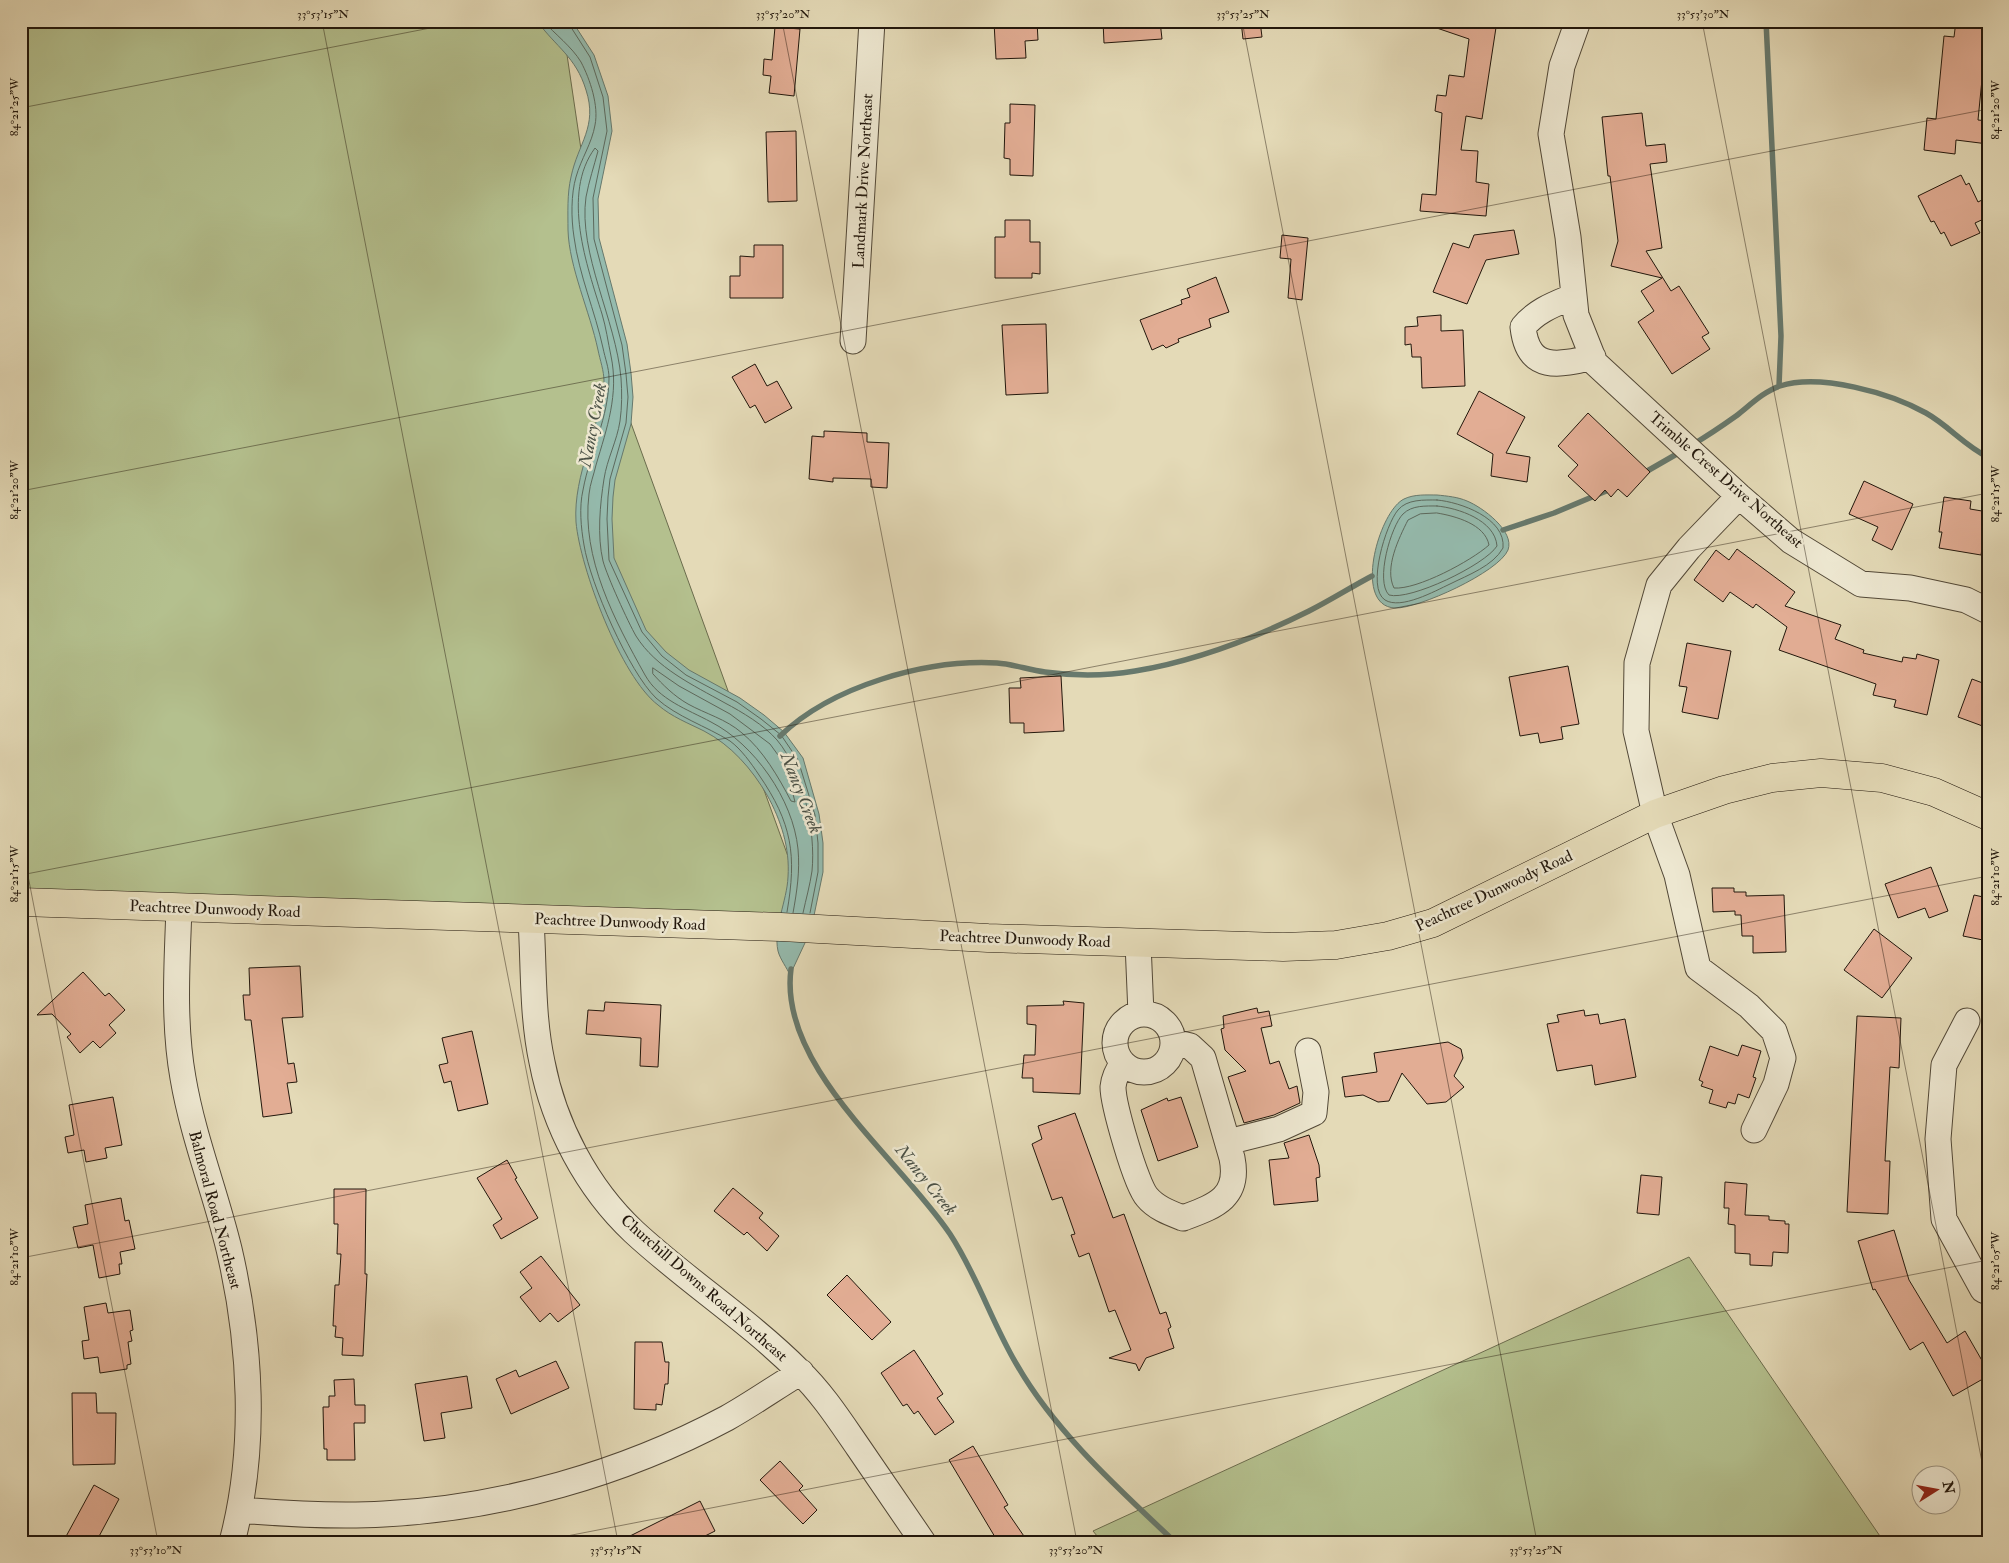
<svg xmlns="http://www.w3.org/2000/svg" width="2009" height="1563" font-family="'IM FELL Double Pica',serif">
<style>
.green{fill:#b4c08e;stroke:#6b6c4d}
.water{fill:#95bbae;stroke:#67796d}
.lines{fill:none;stroke-linecap:round;stroke-linejoin:round}
.shore{stroke:#5c695d;stroke-width:1}
.stream{stroke:#67796d;stroke-width:5.5}
.building{fill:#e2ad94;stroke:#22170c}
.minor-casing{stroke:#524837;stroke-width:27}
.major-casing{stroke:#22170c;stroke-width:29}
.minor{stroke:#ede7d0;stroke-width:25}
.major{stroke:#e4dab7;stroke-width:28}
.ticks{fill:none;stroke:#22170c;stroke-width:1;stroke-opacity:0.45}
.labels{text-anchor:middle;dominant-baseline:central;stroke-width:5;stroke-linejoin:round;paint-order:stroke}
.street-label{font-size:16px;fill:#22170c;stroke:#ede7d0}
.water-label{font-size:18px;font-style:italic;fill:#4a5045;stroke:#ede7d0}
.neatline{fill:none;stroke:#22170c;stroke-width:2}
.ticks-label{font-size:12px;text-anchor:middle;fill:#22170c}
</style>
<rect width="100%" height="100%" fill="#e4dab7"/>
<filter id="stains"><feTurbulence type="fractalNoise" baseFrequency=".004" numOctaves="4"/><feColorMatrix values="0 0 0 0 .2 0 0 0 0 .09 0 0 0 0 .02 0 0 0 .5 -.17"/></filter>
<radialGradient id="worn" r=".72"><stop offset=".6" stop-color="#630" stop-opacity="0"/><stop offset="1" stop-color="#630" stop-opacity=".3"/></radialGradient>
<path class="green" d="M 21,21 L 562,21 L 615,379 L 814,928 L 21,909 Z
M 1689,1257 L 1884,1542 L 1102,1542 L 1093,1531 Z"/>
<path class="water" d="M 537,21 L 570,21 L 574,24 L 594,55 L 608,96 L 612,131 L 598,199 L 599,238 L 627,344 L 631,373 L 633,397 L 631,424 L 615,480 L 613,497 L 612,519 L 614,558 L 646,630 L 666,652 L 689,670 L 740,698 L 764,715 L 784,732 L 803,758 L 819,814 L 823,843 L 823,872 L 811,930 L 790,975 C 787,968 780,959 778,951 C 773,928 787,901 788,877 C 790,848 781,820 767,795 C 752,769 731,745 704,731 C 688,723 672,717 658,705 C 621,677 580,568 576,522 C 573,474 600,429 604,381 C 604,371 600,360 598,350 C 590,312 569,267 568,230 C 568,213 567,194 571,177 C 578,143 598,127 586,90 C 576,57 556,47 537,21 Z
M 1437,495 C 1447,496 1458,497 1467,501 C 1482,507 1515,531 1508,550 C 1499,572 1418,609 1395,608 C 1352,606 1379,511 1404,499 C 1414,494 1427,495 1437,495 Z"/>
<g class="lines">
<path class="shore" d="M 543,21 C 555,34 572,47 581,62 C 590,79 599,106 595,125 C 592,143 581,159 576,177 C 571,194 571,218 574,237 C 579,275 595,311 603,348 C 605,358 609,368 609,378 C 609,417 590,452 583,490 C 579,507 581,528 584,545 C 590,583 629,672 656,698 C 677,717 706,726 730,741 C 741,749 751,763 759,775 C 792,823 797,855 787,912
M 567,21 L 590,57 L 603,97 L 607,131 L 593,198 L 594,239 L 622,345 L 626,374 L 628,397 L 626,423 L 610,479 L 608,497 L 607,519 L 609,560 L 642,632 L 662,656 L 686,675 L 737,702 L 761,719 L 781,735 L 798,760 L 815,815 L 818,843 L 818,872 L 810,913
M 1437,500 C 1460,502 1506,518 1503,548 C 1493,566 1468,575 1450,584 C 1435,591 1401,610 1385,600 C 1366,588 1386,524 1398,510 C 1407,499 1424,500 1437,500 Z
M 1437,506 C 1458,508 1495,520 1497,546 C 1485,565 1410,601 1389,595 C 1375,581 1391,526 1403,514 C 1412,505 1426,506 1437,506 Z
M 1437,513 C 1455,516 1485,524 1489,545 C 1471,561 1417,590 1394,588 C 1384,568 1399,538 1408,520 L 1420,514 Z
M 653,668 L 679,686 L 730,714 L 770,744 L 786,766 L 795,802 L 791,801 C 779,778 763,750 742,733 C 726,719 706,714 688,704 C 674,696 663,685 653,674 Z
M 793,913 C 797,891 800,871 798,849 C 793,799 754,744 711,722 C 687,709 659,700 645,675 C 615,621 581,558 589,494 C 590,484 594,474 596,465 C 607,428 619,394 611,356 C 608,342 606,327 602,314 C 587,266 561,194 595,148 L 598,151 C 594,166 589,181 586,197 C 578,253 616,320 621,378 C 622,392 622,407 620,421 C 617,441 607,459 604,479 C 600,504 597,536 603,561 C 607,576 628,622 636,636 C 656,668 693,685 725,703 C 742,712 764,725 777,740 C 803,771 816,831 812,871 C 810,885 806,899 803,913"/>
<path class="stream" d="M 1766,21 L 1781,336 L 1779,386
M 1692,445 C 1707,436 1722,426 1736,416 C 1749,406 1764,391 1780,386 C 1820,373 1890,393 1926,413 C 1949,426 1965,446 1988,457
M 1642,474 L 1682,451
M 1503,530 L 1554,513 L 1611,489
M 780,736 C 832,686 926,659 997,663 C 1013,664 1029,670 1045,672 C 1074,676 1106,676 1135,671 C 1195,661 1255,638 1309,611 C 1331,600 1351,587 1372,576
M 791,969 C 778,1067 900,1159 950,1234 C 977,1275 992,1323 1017,1365 C 1056,1433 1119,1489 1175,1542"/>
</g>
<path class="building" d="M 1037,21 L 1038,40 L 1025,41 L 1026,58 L 996,59 L 994,22 Z
M 1103,21 L 1160,21 L 1162,39 L 1104,43 Z
M 1241,21 L 1260,21 L 1262,37 L 1243,39 Z
M 1425,21 L 1497,21 L 1482,119 L 1466,116 L 1461,150 L 1478,151 L 1476,182 L 1489,184 L 1486,216 L 1420,211 L 1422,194 L 1436,195 L 1442,113 L 1435,111 L 1437,95 L 1446,96 L 1449,75 L 1464,77 L 1469,39 L 1425,24 Z
M 1956,21 L 1988,21 L 1988,59 L 1984,59 L 1978,120 L 1988,121 L 1988,144 L 1956,140 L 1955,154 L 1924,150 L 1927,118 L 1936,119 L 1944,36 L 1954,37 Z
M 775,27 L 800,29 L 794,96 L 769,93 L 771,76 L 763,75 L 764,59 L 772,60 Z
M 1010,104 L 1035,105 L 1033,176 L 1010,175 L 1010,159 L 1004,158 L 1005,123 L 1010,123 Z
M 1642,113 L 1646,146 L 1665,144 L 1667,162 L 1650,164 L 1662,248 L 1646,251 L 1671,291 L 1679,286 L 1709,333 L 1702,337 L 1710,349 L 1672,374 L 1638,322 L 1654,311 L 1641,291 L 1662,278 L 1611,266 L 1618,241 L 1610,176 L 1608,176 L 1602,117 Z
M 796,131 L 797,201 L 768,202 L 766,132 Z
M 1961,175 L 1966,185 L 1969,183 L 1978,202 L 1988,197 L 1988,217 L 1975,223 L 1980,233 L 1951,246 L 1944,232 L 1941,234 L 1934,221 L 1931,222 L 1918,196 Z
M 1005,220 L 1030,220 L 1030,242 L 1040,242 L 1040,274 L 1032,273 L 1032,278 L 995,278 L 995,237 L 1005,237 Z
M 1514,230 L 1519,254 L 1486,260 L 1467,304 L 1433,292 L 1453,243 L 1469,248 L 1474,235 Z
M 1282,235 L 1308,238 L 1302,300 L 1288,298 L 1291,259 L 1280,258 Z
M 754,245 L 783,245 L 783,298 L 730,298 L 730,276 L 740,276 L 740,256 L 754,257 Z
M 1216,277 L 1229,312 L 1209,319 L 1211,327 L 1178,339 L 1179,342 L 1166,348 L 1163,345 L 1152,350 L 1140,320 L 1182,304 L 1181,300 L 1190,297 L 1187,289 Z
M 1441,315 L 1441,331 L 1463,330 L 1465,386 L 1422,388 L 1421,357 L 1412,357 L 1411,344 L 1405,345 L 1405,327 L 1418,326 L 1417,317 Z
M 1046,324 L 1048,393 L 1006,395 L 1002,325 Z
M 755,364 L 767,386 L 777,381 L 792,408 L 765,423 L 755,405 L 750,408 L 732,377 Z
M 1479,391 L 1525,417 L 1506,453 L 1530,457 L 1527,482 L 1491,476 L 1493,454 L 1457,434 Z
M 1588,413 L 1650,472 L 1627,497 L 1618,489 L 1611,497 L 1605,490 L 1595,501 L 1568,476 L 1578,465 L 1558,446 Z
M 824,431 L 867,433 L 867,442 L 889,443 L 887,488 L 871,487 L 871,479 L 833,478 L 833,482 L 809,479 L 812,436 L 824,437 Z
M 1864,481 L 1913,504 L 1892,550 L 1872,540 L 1878,527 L 1849,514 Z
M 1944,497 L 1971,501 L 1970,509 L 1988,512 L 1988,544 L 1983,543 L 1981,555 L 1939,548 L 1942,532 L 1939,532 Z
M 1737,549 L 1795,592 L 1785,606 L 1841,625 L 1835,639 L 1864,650 L 1863,653 L 1902,662 L 1903,657 L 1916,659 L 1917,654 L 1939,660 L 1927,715 L 1894,707 L 1896,700 L 1873,695 L 1876,684 L 1779,650 L 1787,627 L 1756,604 L 1753,608 L 1730,592 L 1723,602 L 1694,580 L 1716,550 L 1729,560 Z
M 1687,643 L 1731,651 L 1718,719 L 1682,712 L 1687,687 L 1679,686 Z
M 1568,666 L 1579,724 L 1561,727 L 1563,739 L 1540,743 L 1538,733 L 1520,736 L 1509,677 Z
M 1061,676 L 1064,731 L 1024,733 L 1024,723 L 1010,723 L 1009,688 L 1021,688 L 1020,678 Z
M 1972,679 L 1988,685 L 1988,728 L 1958,717 Z
M 1931,867 L 1948,911 L 1929,918 L 1925,908 L 1898,918 L 1885,884 Z
M 1712,888 L 1734,888 L 1734,892 L 1746,892 L 1746,896 L 1784,895 L 1786,952 L 1753,953 L 1753,936 L 1742,936 L 1741,915 L 1735,915 L 1735,911 L 1713,912 Z
M 1974,895 L 1988,898 L 1988,941 L 1963,936 Z
M 1874,929 L 1912,958 L 1882,998 L 1844,970 Z
M 300,966 L 303,1017 L 282,1018 L 288,1064 L 294,1063 L 297,1082 L 287,1083 L 292,1113 L 263,1117 L 251,1020 L 245,1020 L 243,995 L 250,995 L 249,968 Z
M 83,972 L 105,996 L 109,993 L 125,1010 L 109,1025 L 116,1033 L 100,1048 L 93,1041 L 80,1053 L 67,1037 L 71,1034 L 52,1014 L 37,1015 Z
M 1063,1001 L 1084,1003 L 1080,1094 L 1033,1092 L 1033,1078 L 1022,1078 L 1024,1055 L 1035,1055 L 1036,1025 L 1027,1024 L 1027,1006 L 1064,1005 Z
M 605,1002 L 661,1005 L 658,1067 L 640,1066 L 641,1038 L 586,1034 L 588,1010 L 604,1011 Z
M 1257,1008 L 1258,1013 L 1269,1011 L 1272,1026 L 1261,1028 L 1270,1064 L 1279,1061 L 1289,1089 L 1297,1086 L 1300,1103 L 1274,1115 L 1244,1123 L 1228,1077 L 1246,1071 L 1225,1050 L 1221,1029 L 1224,1028 L 1223,1016 Z
M 1584,1010 L 1585,1016 L 1598,1014 L 1600,1024 L 1625,1019 L 1636,1077 L 1595,1085 L 1592,1065 L 1557,1071 L 1547,1024 L 1559,1022 L 1557,1015 Z
M 1857,1016 L 1901,1018 L 1899,1068 L 1890,1067 L 1885,1161 L 1890,1161 L 1888,1214 L 1847,1212 Z
M 472,1031 L 488,1104 L 458,1111 L 451,1081 L 444,1083 L 439,1065 L 448,1063 L 442,1038 Z
M 1448,1042 L 1461,1049 L 1463,1058 L 1454,1076 L 1464,1087 L 1446,1102 L 1427,1104 L 1402,1073 L 1389,1101 L 1378,1102 L 1363,1095 L 1345,1097 L 1342,1077 L 1377,1072 L 1374,1053 Z
M 1742,1045 L 1761,1051 L 1753,1077 L 1756,1078 L 1749,1098 L 1738,1094 L 1735,1104 L 1728,1102 L 1726,1108 L 1709,1103 L 1713,1090 L 1701,1086 L 1703,1082 L 1699,1080 L 1710,1046 L 1738,1056 Z
M 113,1097 L 122,1145 L 105,1148 L 107,1158 L 86,1162 L 84,1150 L 68,1153 L 65,1137 L 74,1135 L 69,1105 Z
M 1181,1097 L 1198,1147 L 1158,1161 L 1141,1110 L 1167,1098 L 1168,1101 Z
M 1075,1113 L 1113,1218 L 1124,1214 L 1160,1314 L 1166,1312 L 1171,1327 L 1168,1329 L 1174,1348 L 1146,1358 L 1139,1371 L 1136,1364 L 1109,1358 L 1131,1350 L 1115,1310 L 1109,1312 L 1089,1253 L 1079,1257 L 1071,1235 L 1075,1234 L 1062,1197 L 1052,1200 L 1032,1144 L 1042,1139 L 1038,1126 Z
M 1309,1135 L 1319,1165 L 1320,1177 L 1316,1178 L 1318,1201 L 1274,1205 L 1269,1160 L 1289,1158 L 1284,1143 Z
M 507,1160 L 517,1178 L 515,1179 L 538,1218 L 501,1239 L 493,1225 L 502,1219 L 477,1178 Z
M 1641,1175 L 1662,1177 L 1659,1215 L 1637,1213 Z
M 1725,1182 L 1747,1184 L 1745,1215 L 1769,1216 L 1769,1220 L 1785,1221 L 1785,1224 L 1789,1224 L 1788,1253 L 1773,1252 L 1772,1266 L 1750,1265 L 1750,1254 L 1735,1253 L 1735,1225 L 1728,1224 L 1729,1208 L 1724,1208 Z
M 733,1188 L 763,1213 L 759,1218 L 779,1236 L 767,1251 L 747,1232 L 744,1235 L 714,1211 Z
M 334,1189 L 366,1189 L 365,1274 L 367,1274 L 363,1356 L 342,1355 L 343,1338 L 335,1337 L 336,1326 L 333,1326 L 335,1285 L 339,1285 L 341,1254 L 337,1254 L 338,1224 L 334,1224 Z
M 121,1198 L 125,1221 L 129,1220 L 135,1249 L 120,1252 L 122,1264 L 119,1264 L 120,1274 L 99,1278 L 93,1245 L 78,1248 L 73,1227 L 88,1224 L 85,1205 Z
M 1894,1230 L 1909,1280 L 1947,1343 L 1965,1331 L 1988,1371 L 1988,1376 L 1953,1396 L 1923,1342 L 1910,1350 L 1875,1289 L 1873,1290 L 1858,1241 Z
M 541,1256 L 580,1305 L 558,1322 L 550,1313 L 540,1322 L 520,1297 L 532,1288 L 520,1272 Z
M 847,1275 L 891,1322 L 872,1340 L 827,1295 Z
M 106,1303 L 108,1313 L 130,1310 L 133,1330 L 130,1331 L 132,1341 L 128,1342 L 131,1364 L 127,1365 L 127,1369 L 100,1373 L 98,1357 L 84,1359 L 82,1341 L 89,1340 L 84,1307 Z
M 635,1342 L 662,1342 L 665,1362 L 669,1362 L 668,1384 L 665,1384 L 662,1405 L 656,1404 L 656,1410 L 634,1409 Z
M 914,1350 L 943,1394 L 937,1398 L 954,1422 L 935,1435 L 918,1411 L 914,1414 L 907,1404 L 903,1406 L 881,1373 Z
M 556,1361 L 569,1388 L 511,1414 L 496,1379 L 516,1370 L 519,1377 Z
M 467,1376 L 472,1408 L 441,1413 L 445,1438 L 424,1441 L 415,1384 Z
M 354,1379 L 355,1405 L 365,1405 L 365,1423 L 354,1423 L 355,1460 L 327,1460 L 327,1449 L 324,1449 L 323,1407 L 329,1407 L 329,1396 L 335,1396 L 334,1380 Z
M 72,1393 L 96,1393 L 97,1413 L 116,1413 L 115,1464 L 73,1465 Z
M 973,1446 L 1008,1505 L 1004,1507 L 1028,1542 L 998,1542 L 949,1460 Z
M 780,1461 L 803,1486 L 799,1490 L 817,1510 L 803,1524 L 760,1480 Z
M 94,1485 L 119,1499 L 96,1542 L 63,1542 Z
M 700,1501 L 715,1531 L 693,1542 L 618,1542 Z"/>
<g class="lines">
<g class="minor-casing">
<path id="minor" d="M 1578,21 L 1562,66 L 1551,134 L 1568,237 L 1576,315 L 1595,363 L 1739,496 L 1791,541 L 1861,584 L 1910,588 L 1966,600 L 1988,611
M 1574,296 C 1555,304 1537,310 1523,327 C 1528,373 1560,365 1593,357
M 853,341 L 872,21
M 1739,496 L 1689,548 L 1659,585 L 1637,663 L 1636,731 L 1655,814 L 1677,875 L 1698,968 L 1749,1006 L 1774,1031 L 1783,1058 L 1776,1084 L 1754,1130
M 179,908 C 177,964 173,1022 183,1078 C 193,1137 215,1191 229,1249 C 251,1343 257,1448 232,1542
M 531,920 C 534,967 532,1016 542,1062 C 554,1125 587,1188 634,1232 C 687,1281 748,1320 799,1371 C 822,1393 840,1421 858,1447 C 879,1478 901,1510 923,1542
M 1138,943 L 1141,1014
M1115 1043a29 29 0 1 1 58 0a29 29 0 1 1-58 0Z
M 1967,1021 L 1944,1065 L 1938,1139 L 1944,1219 L 1983,1290 L 1988,1292
M 1123,1063 C 1117,1071 1114,1077 1113,1087 C 1113,1104 1136,1185 1147,1197 C 1156,1208 1170,1213 1183,1218 C 1215,1206 1240,1198 1232,1158 L 1203,1058 L 1190,1046 L 1173,1042
M 1228,1142 L 1279,1129 L 1314,1113 L 1316,1092 L 1308,1051
M 240,1510 C 288,1514 336,1517 384,1514 C 502,1508 622,1474 727,1418 C 752,1404 776,1387 801,1372"/>
</g>
<g class="major-casing">
<path id="major" d="M 21,902 L 781,927 L 988,938 L 1283,947 L 1336,945 L 1388,936 L 1433,923 L 1655,814 L 1724,790 L 1772,778 L 1821,773 L 1882,778 L 1934,792 L 1988,816"/>
</g>
<use href="#minor" class="minor"/>
<use href="#major" class="major"/>
</g>
<path class="ticks" d="M 322,21 L 618,1542M 782,21 L 1077,1542M 1242,21 L 1537,1542M 1702,21 L 1988,1493M 21,108 L 466,21M 21,491 L 1988,109M 21,840 L 158,1542M 21,875 L 1988,493M 21,1258 L 1988,876M 536,1542 L 1988,1260"/>
<g class="labels">
<g class="street-label">
<text transform="translate(863 181) rotate(-87)">Landmark Drive Northeast</text>
<text transform="translate(1726 480) rotate(41)">Trimble Crest Drive Northeast</text>
<text transform="translate(1494 891) rotate(-25)">Peachtree Dunwoody Road</text>
<text transform="translate(215 909) rotate(2)">Peachtree Dunwoody Road</text>
<text transform="translate(620 922) rotate(2)">Peachtree Dunwoody Road</text>
<text transform="translate(1025 939) rotate(2)">Peachtree Dunwoody Road</text>
<text transform="translate(215 1210) rotate(75)">Balmoral Road Northeast</text>
<text transform="translate(704 1288) rotate(41)">Churchill Downs Road Northeast</text>
</g>
<g class="water-label">
<text transform="translate(593 425) rotate(-79)">Nancy Creek</text>
<text transform="translate(801 793) rotate(69)">Nancy Creek</text>
<text transform="translate(926 1180) rotate(51)">Nancy Creek</text>
</g>
</g>
<rect width="2009" height="1563" fill="none" stroke="#e4dab7" stroke-width="55"/>
<g transform="translate(1936 1490) rotate(79)"><circle r="24" fill="#ede7d0" stroke="#9c9482"/>
<path d="M0-4L9 19L0 12L-9 19Z" fill="#8f2418"/>
<text y="-8" font-size="14" font-weight="bold" text-anchor="middle" fill="#22170c">N</text>
</g>
<rect x="28" y="28" width="1954" height="1508" class="neatline"/>
<g class="ticks-label">
<text x="323" y="18">33°53'15"N</text>
<text x="783" y="18">33°53'20"N</text>
<text x="1243" y="18">33°53'25"N</text>
<text x="1703" y="18">33°53'30"N</text>
<text transform="translate(14 107) rotate(-90)" y="4">84°21'25"W</text>
<text transform="translate(1995 110) rotate(-90)" y="4">84°21'20"W</text>
<text transform="translate(14 490) rotate(-90)" y="4">84°21'20"W</text>
<text transform="translate(1995 494) rotate(-90)" y="4">84°21'15"W</text>
<text transform="translate(14 874) rotate(-90)" y="4">84°21'15"W</text>
<text transform="translate(1995 877) rotate(-90)" y="4">84°21'10"W</text>
<text transform="translate(14 1257) rotate(-90)" y="4">84°21'10"W</text>
<text transform="translate(1995 1261) rotate(-90)" y="4">84°21'05"W</text>
<text x="156" y="1554">33°53'10"N</text>
<text x="616" y="1554">33°53'15"N</text>
<text x="1076" y="1554">33°53'20"N</text>
<text x="1536" y="1554">33°53'25"N</text>
</g>
<rect width="100%" height="100%" filter="url(#stains)"/>
<rect width="100%" height="100%" fill="url(#worn)"/>
</svg>
